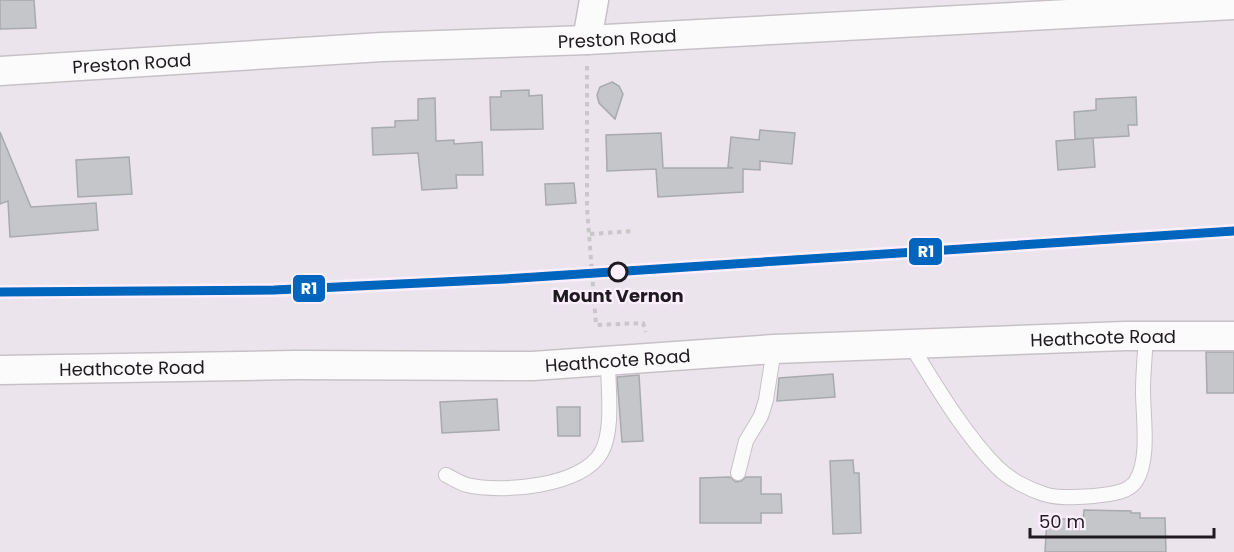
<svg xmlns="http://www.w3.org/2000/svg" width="1234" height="552" font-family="Poppins,sans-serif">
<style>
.building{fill:#c4c6c9;stroke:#a9aaad;stroke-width:1.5}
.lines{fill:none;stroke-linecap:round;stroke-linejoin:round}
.lane-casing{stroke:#c7c1c7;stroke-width:16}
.street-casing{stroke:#c7c1c7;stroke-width:31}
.path{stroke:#c9c7c9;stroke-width:4;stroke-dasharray:4.5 4.5;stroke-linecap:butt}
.lane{stroke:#fcfbfc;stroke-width:14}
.street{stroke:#fcfbfc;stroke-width:28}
.rail-1-casing{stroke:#fbeefd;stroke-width:14}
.rail-1{stroke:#0065bd;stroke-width:9}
.stop-dot{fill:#fbeefd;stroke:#1f1a20;stroke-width:3}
.labels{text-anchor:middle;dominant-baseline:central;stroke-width:4.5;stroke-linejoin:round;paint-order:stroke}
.street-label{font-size:18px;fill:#1f1a20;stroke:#fbeefd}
.stop-label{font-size:18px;font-weight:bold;fill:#1f1a20;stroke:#fbeefd}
.line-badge{stroke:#fbeefd;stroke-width:2}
.badge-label{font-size:16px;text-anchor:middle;font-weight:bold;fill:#fff}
</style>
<rect width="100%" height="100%" fill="#ebe4ec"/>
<path class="building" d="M 0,0 L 34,0 L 36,28 L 0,29 Z
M 612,82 L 619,86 L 623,94 L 615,119 L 599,103 L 597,95 L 600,87 Z
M 529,90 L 529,96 L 542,95 L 543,129 L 491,130 L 490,97 L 501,97 L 501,91 Z
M 1136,97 L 1137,125 L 1128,125 L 1129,136 L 1075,139 L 1074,112 L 1096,110 L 1096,99 Z
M 435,98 L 436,141 L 454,140 L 454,144 L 482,142 L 483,175 L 456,175 L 457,188 L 422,190 L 418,153 L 373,155 L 372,128 L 395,127 L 395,121 L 418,120 L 418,99 Z
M 760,130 L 795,133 L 792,164 L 760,161 L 760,170 L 743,169 L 743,192 L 658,197 L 656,169 L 607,171 L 606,135 L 661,133 L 663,168 L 733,168 L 728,167 L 731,137 L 759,140 Z
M 0,132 L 31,207 L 96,203 L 98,230 L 10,237 L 8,201 L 0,204 Z
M 1093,138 L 1095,167 L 1058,170 L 1056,141 Z
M 129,157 L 132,194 L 78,197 L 76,160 Z
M 574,183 L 576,203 L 546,205 L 545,184 Z
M 1206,352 L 1234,352 L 1234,393 L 1207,393 Z
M 833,374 L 835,397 L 777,401 L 779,378 Z
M 639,375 L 643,441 L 622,442 L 617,377 Z
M 497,399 L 499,430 L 442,433 L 440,402 Z
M 557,407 L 580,407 L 580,436 L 558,436 Z
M 853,460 L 854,473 L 859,473 L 861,533 L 833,534 L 830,461 Z
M 730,477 L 736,482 L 741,481 L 746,477 L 761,477 L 761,494 L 781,494 L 782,513 L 761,513 L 761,523 L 700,523 L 700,478 Z
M 1084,510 L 1131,511 L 1131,513 L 1140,513 L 1140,518 L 1165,518 L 1166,552 L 1045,552 L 1047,518 L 1083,520 Z"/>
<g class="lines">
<g class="lane-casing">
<path id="lane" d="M 910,344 C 935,384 964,434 997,467 C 1009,479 1028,489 1044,494 C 1058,499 1079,497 1094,496 C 1108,494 1127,494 1136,481 C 1150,459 1143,417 1143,391 C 1143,373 1145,355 1146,336
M 738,473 L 746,441 L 761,416 L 766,400 L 774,349
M 446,475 C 452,478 460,483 467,485 C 501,493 581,487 601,453 C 614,431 608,388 608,362"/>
</g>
<g class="street-casing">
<g id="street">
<path d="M 587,40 L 594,0"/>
<path id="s1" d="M 0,71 L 382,47 L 587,40 L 1234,5"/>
<path id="s2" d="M 0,370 L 294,365 L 533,366 L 774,349 L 1125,336 L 1234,336"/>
</g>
</g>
<path class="path" d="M 587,66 L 587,208 L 596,325 L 643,323 L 646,332
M 590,234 L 634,231"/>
<use href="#lane" class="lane"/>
<use href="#street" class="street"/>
<g class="rail-1-casing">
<path id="rail-1" d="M 0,292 L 274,290 L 505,279 L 1234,231"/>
</g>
<use href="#rail-1" class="rail-1"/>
</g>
<circle class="stop-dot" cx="618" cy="272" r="9"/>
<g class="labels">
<g class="street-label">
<text stroke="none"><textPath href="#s1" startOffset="618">Preston Road</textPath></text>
<text stroke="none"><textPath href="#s1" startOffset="132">Preston Road</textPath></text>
<text stroke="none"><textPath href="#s2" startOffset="1104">Heathcote Road</textPath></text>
<text stroke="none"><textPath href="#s2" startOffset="618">Heathcote Road</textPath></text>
<text stroke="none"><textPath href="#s2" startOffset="132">Heathcote Road</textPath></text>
</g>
<g class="stop-label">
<text x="618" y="295">Mount Vernon</text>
</g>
</g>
<g class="line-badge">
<rect x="908" y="237" width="35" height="29" rx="6" fill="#0065bd"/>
<rect x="292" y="274" width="34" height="29" rx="6" fill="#0065bd"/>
</g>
<g class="badge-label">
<text x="926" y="257">R1</text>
<text x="309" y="294">R1</text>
</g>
<path d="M1030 528v9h184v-9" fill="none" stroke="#1f1a20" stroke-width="3"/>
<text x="1039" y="528" font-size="18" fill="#1f1a20" stroke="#fbeefd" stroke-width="4.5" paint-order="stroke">50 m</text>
</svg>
